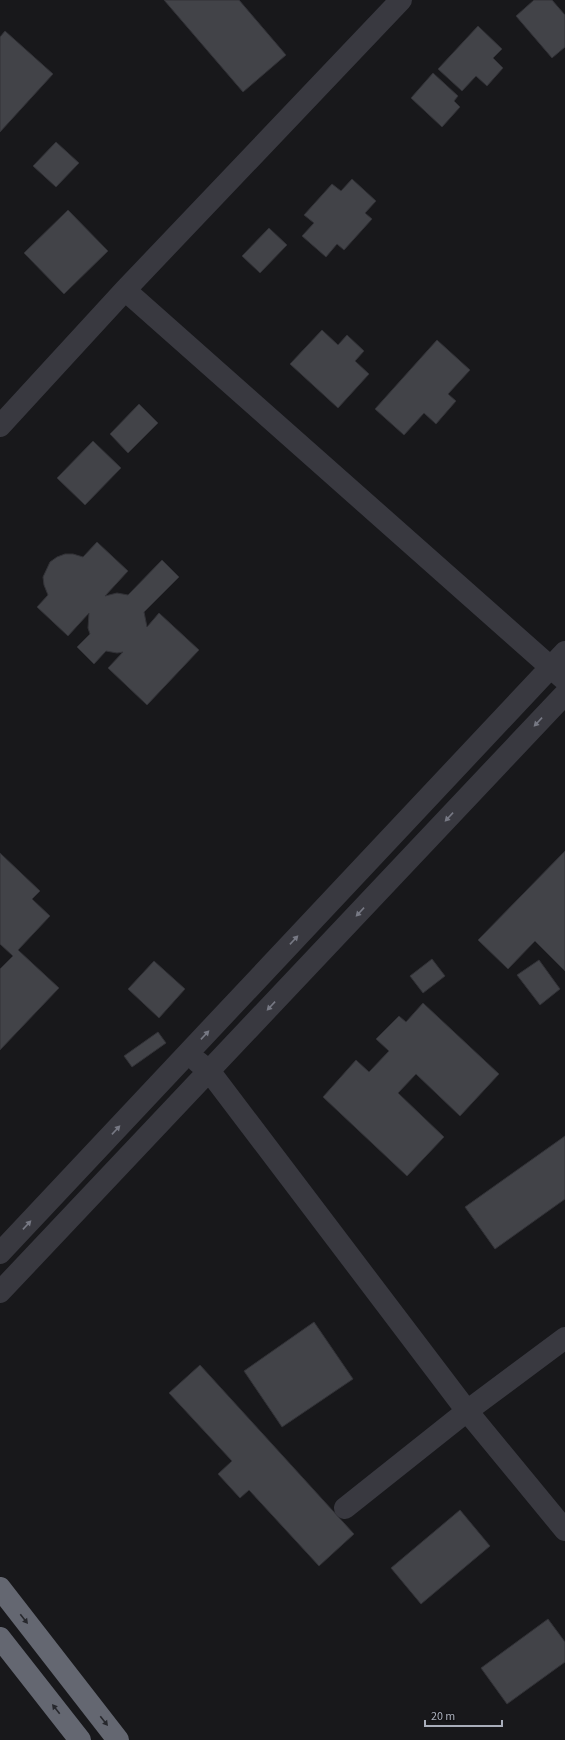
<svg xmlns="http://www.w3.org/2000/svg" width="565" height="1740" font-family="'Source Sans 3',sans-serif">
<style>
.building{fill:#424348;stroke:#323237}
.lines{fill:none;stroke-linecap:round;stroke-linejoin:round}
.minor{stroke:#393940;stroke-width:22}
.highway{stroke:#646771;stroke-width:22}
.oneway{fill:#777984}
.oneway2{fill:#27282d}
</style>
<rect width="100%" height="100%" fill="#18181b"/>
<path class="building" d="M 164,0 L 239,0 L 286,55 L 243,92 Z
M 534,0 L 552,0 L 565,15 L 565,47 L 552,58 L 516,16 Z
M 478,26 L 502,49 L 493,58 L 503,68 L 487,86 L 476,76 L 462,91 L 438,69 Z
M 5,31 L 53,74 L 0,132 L 0,37 Z
M 433,73 L 458,96 L 454,101 L 460,107 L 442,127 L 411,98 Z
M 56,142 L 79,163 L 56,187 L 33,166 Z
M 352,179 L 376,201 L 365,213 L 372,219 L 344,250 L 337,244 L 326,257 L 302,236 L 314,223 L 304,215 L 332,184 L 341,191 Z
M 68,210 L 108,251 L 64,294 L 24,253 Z
M 269,228 L 287,245 L 260,273 L 242,256 Z
M 322,330 L 338,345 L 347,335 L 364,351 L 355,361 L 369,374 L 338,408 L 290,364 Z
M 437,340 L 470,370 L 448,394 L 456,401 L 436,424 L 424,413 L 404,435 L 375,409 Z
M 139,404 L 158,423 L 128,453 L 110,434 Z
M 93,441 L 121,468 L 85,505 L 57,478 Z
M 97,542 L 128,571 L 105,596 L 117,593 L 128,595 L 162,560 L 179,577 L 144,612 L 147,627 L 159,613 L 199,650 L 147,705 L 108,668 L 123,652 L 117,653 L 106,651 L 94,664 L 77,647 L 90,634 L 88,628 L 89,613 L 68,636 L 37,607 L 48,595 L 44,585 L 43,577 L 50,562 L 57,557 L 65,554 L 73,554 L 83,557 Z
M 565,851 L 565,971 L 535,941 L 508,969 L 478,940 Z
M 0,853 L 40,891 L 32,899 L 50,916 L 18,950 L 59,988 L 0,1050 L 0,969 L 13,956 L 0,944 Z
M 432,959 L 445,976 L 423,993 L 410,976 Z
M 539,960 L 560,989 L 540,1005 L 517,975 Z
M 154,961 L 185,989 L 159,1018 L 128,989 Z
M 423,1003 L 499,1074 L 460,1116 L 416,1074 L 398,1093 L 444,1137 L 407,1176 L 323,1097 L 356,1060 L 369,1072 L 389,1051 L 376,1039 L 399,1016 L 406,1022 Z
M 158,1032 L 166,1043 L 132,1067 L 124,1056 Z
M 565,1136 L 565,1199 L 495,1249 L 465,1207 Z
M 314,1322 L 353,1379 L 282,1427 L 244,1371 Z
M 200,1365 L 354,1534 L 319,1566 L 249,1490 L 240,1498 L 218,1474 L 232,1461 L 169,1393 Z
M 460,1510 L 490,1546 L 421,1604 L 391,1568 Z
M 548,1619 L 565,1642 L 565,1662 L 507,1704 L 481,1668 Z"/>
<g class="lines">
<path class="minor" d="M 125,290 L 565,680
M 0,426 L 125,290 L 401,0
M 198,1062 L 210,1072 L 467,1411 L 565,1530
M 0,1253 L 565,652
M 0,1292 L 565,694
M 345,1508 L 467,1411 L 565,1338"/>
<path class="highway" d="M 0,1588 L 118,1740
M 0,1638 L 80,1740"/>
</g>
<defs><path id="oneway-solid" d="M-6-.8H1V-3.2L6.5 0L1 3.2V.8H-6Z"/></defs>
<g class="oneway">
<use href="#oneway-solid" transform="translate(538 722) rotate(133)"/>
<use href="#oneway-solid" transform="translate(449 817) rotate(133)"/>
<use href="#oneway-solid" transform="translate(360 912) rotate(133)"/>
<use href="#oneway-solid" transform="translate(294 940) rotate(-47)"/>
<use href="#oneway-solid" transform="translate(271 1006) rotate(133)"/>
<use href="#oneway-solid" transform="translate(205 1035) rotate(-47)"/>
<use href="#oneway-solid" transform="translate(116 1130) rotate(-47)"/>
<use href="#oneway-solid" transform="translate(27 1225) rotate(-47)"/>
</g>
<g class="oneway2">
<use href="#oneway-solid" transform="translate(24 1619) rotate(52)"/>
<use href="#oneway-solid" transform="translate(56 1709) rotate(-128)"/>
<use href="#oneway-solid" transform="translate(104 1721) rotate(52)"/>
</g>
<path d="M425 1720v6h77v-6" fill="none" stroke="#a9aebb" stroke-width="2"/>
<text x="431" y="1720" font-size="12" fill="#a9aebb" stroke="#131316" stroke-width="3" paint-order="stroke">20 m</text>
</svg>
